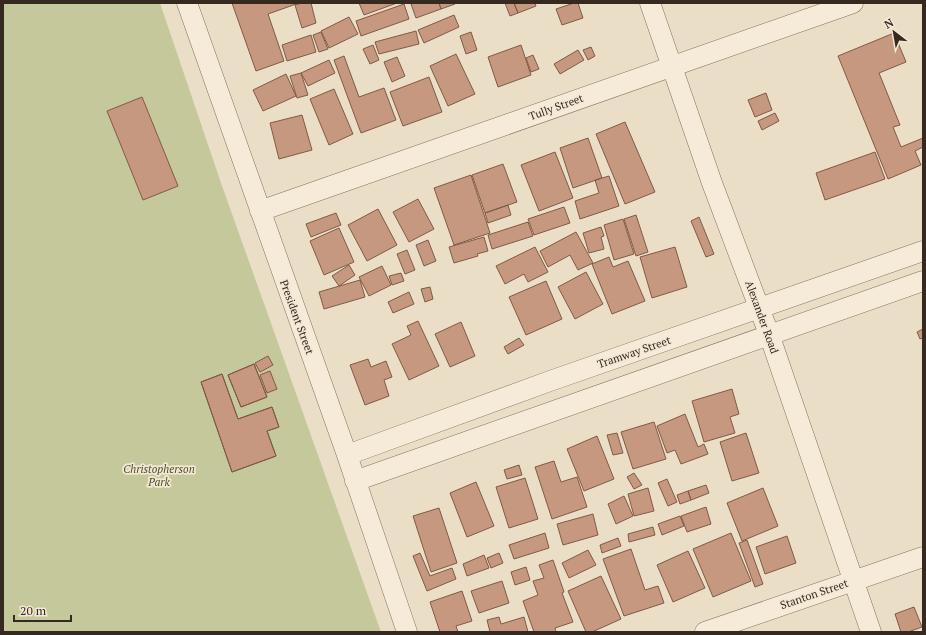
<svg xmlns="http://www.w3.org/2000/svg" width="926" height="635" font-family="'PT Serif',serif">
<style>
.green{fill:#c5c89b}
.building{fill:#c5987f;stroke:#815a45}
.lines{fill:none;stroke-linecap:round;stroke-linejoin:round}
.minor-casing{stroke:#84705d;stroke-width:21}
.minor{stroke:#f6ebd9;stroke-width:20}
.labels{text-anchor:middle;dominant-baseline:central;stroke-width:3.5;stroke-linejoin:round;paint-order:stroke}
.street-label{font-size:11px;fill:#362920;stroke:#f3e8d5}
.park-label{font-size:11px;font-style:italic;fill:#495028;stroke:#f3e8d5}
</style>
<rect width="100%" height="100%" fill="#eadec6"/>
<path class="green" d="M 3,3 L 160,3 L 221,183 L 381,632 L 3,632 Z"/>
<path class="building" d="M 232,3 L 299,3 L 268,14 L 284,61 L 256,71 Z
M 302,3 L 311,3 L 316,23 L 302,28 L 295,5 Z
M 359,3 L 397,3 L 364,15 Z
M 414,3 L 439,3 L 441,9 L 416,18 L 411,4 Z
M 439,3 L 455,3 L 455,4 L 441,9 Z
M 505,3 L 514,3 L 518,13 L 510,16 Z
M 514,3 L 535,3 L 536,6 L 518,13 Z
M 574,3 L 578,3 L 583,18 L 562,25 L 556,9 Z
M 404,4 L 409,19 L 361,36 L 356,21 Z
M 454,15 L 459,27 L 424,43 L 418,30 Z
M 349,17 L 358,34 L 329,48 L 321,31 Z
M 416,31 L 419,44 L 379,54 L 375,42 Z
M 321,32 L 328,49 L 319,52 L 313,35 Z
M 471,32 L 477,50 L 466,54 L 460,36 Z
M 894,33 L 906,62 L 879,73 L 900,125 L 893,127 L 901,147 L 923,138 L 923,147 L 915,151 L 921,165 L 888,179 L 838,56 Z
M 311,35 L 316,52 L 287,61 L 282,45 Z
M 373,45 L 379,60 L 370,64 L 363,49 Z
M 521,45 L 531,75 L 498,87 L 488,57 Z
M 591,47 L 595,56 L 588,60 L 583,50 Z
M 578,50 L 584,60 L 560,74 L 554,64 Z
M 456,54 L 475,94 L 448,106 L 430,66 Z
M 533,55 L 539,69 L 531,72 L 526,58 Z
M 344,56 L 359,97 L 384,88 L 396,120 L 361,133 L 334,60 Z
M 397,57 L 405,76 L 392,82 L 384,62 Z
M 329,60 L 335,73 L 308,86 L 301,73 Z
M 301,73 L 308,95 L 297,98 L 290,76 Z
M 286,74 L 296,96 L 263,111 L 253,90 Z
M 429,77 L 442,112 L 403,126 L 390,92 Z
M 334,89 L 353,134 L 329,145 L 310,99 Z
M 766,93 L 772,110 L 755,117 L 748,100 Z
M 142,97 L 178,186 L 143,200 L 107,111 Z
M 775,113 L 779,121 L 762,130 L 758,121 Z
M 302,115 L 312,150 L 279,159 L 270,123 Z
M 625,122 L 655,192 L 625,204 L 596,134 Z
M 588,138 L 602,178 L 573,188 L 560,148 Z
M 555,152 L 573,198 L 539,211 L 521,165 Z
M 875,152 L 885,179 L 825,200 L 816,173 Z
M 503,164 L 517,202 L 485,213 L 472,175 Z
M 471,175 L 490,233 L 454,245 L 434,188 Z
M 609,176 L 619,206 L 580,219 L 575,201 L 599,193 L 595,180 Z
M 418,199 L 434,229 L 409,242 L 393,212 Z
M 508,205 L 511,215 L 488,223 L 485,213 Z
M 564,207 L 570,223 L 534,235 L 528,219 Z
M 378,209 L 397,245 L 367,261 L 348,225 Z
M 336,213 L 341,225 L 311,237 L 306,224 Z
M 636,215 L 648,252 L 636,256 L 624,219 Z
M 699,217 L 714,254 L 706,257 L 691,221 Z
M 623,219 L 634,254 L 614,260 L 604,225 Z
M 528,222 L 533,236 L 492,249 L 488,235 Z
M 601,227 L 604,236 L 601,237 L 604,249 L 589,253 L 583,233 Z
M 339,228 L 354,262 L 324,275 L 310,241 Z
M 576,232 L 593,263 L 578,270 L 570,255 L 548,267 L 540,251 Z
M 484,237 L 488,251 L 477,254 L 478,256 L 454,263 L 449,247 Z
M 428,240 L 436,261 L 424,266 L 416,245 Z
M 535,247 L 548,272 L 528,282 L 524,274 L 505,284 L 496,266 Z
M 675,247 L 687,287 L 652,298 L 640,257 Z
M 407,250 L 415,270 L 405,274 L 397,254 Z
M 609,257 L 613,267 L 628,261 L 645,301 L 612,314 L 592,264 Z
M 349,265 L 355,275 L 339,286 L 332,276 Z
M 382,266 L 391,285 L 369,296 L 359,277 Z
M 586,272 L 603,304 L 575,319 L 558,287 Z
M 401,273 L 404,281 L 392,285 L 389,276 Z
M 360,280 L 365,297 L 324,309 L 319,292 Z
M 546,281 L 562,319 L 526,335 L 509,297 Z
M 430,287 L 433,299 L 425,302 L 421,289 Z
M 409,292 L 414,304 L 393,313 L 388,302 Z
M 418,321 L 439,366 L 409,380 L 392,344 L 411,335 L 407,326 Z
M 461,322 L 475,356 L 450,367 L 435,334 Z
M 923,329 L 923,338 L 920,339 L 917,332 Z
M 519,338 L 524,345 L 508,354 L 504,347 Z
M 268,356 L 273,365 L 260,372 L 255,363 Z
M 368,359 L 371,367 L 386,361 L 392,377 L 384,380 L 389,396 L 365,405 L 350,365 Z
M 254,364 L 267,397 L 241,407 L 228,375 Z
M 254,364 L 267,397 L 241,407 L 228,375 Z
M 270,371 L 277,389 L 267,393 L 260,375 Z
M 222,374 L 238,419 L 272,407 L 279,427 L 267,431 L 276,456 L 232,472 L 201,382 Z
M 222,374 L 238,419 L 272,407 L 279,427 L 267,431 L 276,456 L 232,472 L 201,382 Z
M 732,389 L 739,414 L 730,417 L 735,433 L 704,442 L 692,401 Z
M 685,414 L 698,447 L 704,444 L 708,454 L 681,464 L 675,450 L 667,453 L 657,426 Z
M 654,422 L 666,459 L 633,469 L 621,432 Z
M 617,433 L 623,453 L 613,455 L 607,435 Z
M 746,433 L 759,473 L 732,481 L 720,442 Z
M 597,436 L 614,479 L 584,491 L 567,449 Z
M 554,461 L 561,482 L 577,477 L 587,507 L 552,519 L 535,467 Z
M 519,465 L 522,475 L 507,479 L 504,470 Z
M 634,473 L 642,485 L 634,489 L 627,477 Z
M 525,478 L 538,519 L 509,528 L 496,487 Z
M 667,479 L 677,502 L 668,506 L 658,483 Z
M 476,482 L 494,526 L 467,537 L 450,493 Z
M 706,485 L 709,493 L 691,500 L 688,491 Z
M 648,488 L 654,511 L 634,516 L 628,494 Z
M 763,488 L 778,526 L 742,541 L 727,503 Z
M 688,491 L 691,500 L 680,504 L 677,495 Z
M 624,496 L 633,516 L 616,524 L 608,504 Z
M 706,507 L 711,524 L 687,532 L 681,516 Z
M 439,508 L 457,563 L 431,572 L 413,516 Z
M 593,514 L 598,535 L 563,545 L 557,524 Z
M 680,516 L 684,526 L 662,535 L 658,524 Z
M 653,527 L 655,535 L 629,542 L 628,534 Z
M 545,533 L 549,548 L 514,559 L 509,545 Z
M 731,533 L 751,581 L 713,597 L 693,549 Z
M 787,536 L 796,563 L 765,574 L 756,547 Z
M 618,538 L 621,546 L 602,553 L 600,545 Z
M 747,540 L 763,584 L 755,587 L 739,543 Z
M 631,549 L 645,590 L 658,586 L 664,603 L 624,616 L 603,559 Z
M 588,550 L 596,565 L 569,578 L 562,563 Z
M 688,551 L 705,588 L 673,602 L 657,565 Z
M 420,553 L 430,576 L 452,568 L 456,579 L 427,591 L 413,556 Z
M 499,553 L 503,563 L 491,568 L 487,558 Z
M 484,555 L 489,568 L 467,576 L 463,564 Z
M 553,560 L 564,592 L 562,593 L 573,622 L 555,628 L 556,632 L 534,632 L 523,601 L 538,595 L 533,581 L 544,578 L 539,565 Z
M 526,567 L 530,580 L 515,585 L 511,572 Z
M 601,576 L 621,619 L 592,632 L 586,632 L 568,591 Z
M 502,581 L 509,603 L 479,613 L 471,591 Z
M 462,591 L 472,621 L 456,626 L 458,632 L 440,632 L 430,602 Z
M 914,607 L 922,627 L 908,632 L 901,632 L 895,614 Z
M 499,617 L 501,624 L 524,617 L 528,632 L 490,632 L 487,620 Z"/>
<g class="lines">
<g class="minor-casing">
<path id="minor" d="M 187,3 L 347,455 L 407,632
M 650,3 L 712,183 L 769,334 L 871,632
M 260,211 L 853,3
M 347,455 L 550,381 L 923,251
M 355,481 L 923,281
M 705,632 L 923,557"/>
</g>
<use href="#minor" class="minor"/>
</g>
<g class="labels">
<g class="street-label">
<text transform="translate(556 107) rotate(-20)">Tully Street</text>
<text transform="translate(297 317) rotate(70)">President Street</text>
<text transform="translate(762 317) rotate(70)">Alexander Road</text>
<text transform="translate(634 352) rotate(-19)">Tramway Street</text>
<text transform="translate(814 594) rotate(-19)">Stanton Street</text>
</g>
<g class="park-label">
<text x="159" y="469">Christopherson<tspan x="159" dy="13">Park</tspan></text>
</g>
</g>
<rect width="926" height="635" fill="none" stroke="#362920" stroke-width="8"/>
<g transform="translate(894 32) rotate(329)" stroke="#f3e8d5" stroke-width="3" paint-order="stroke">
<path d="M0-3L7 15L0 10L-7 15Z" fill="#362920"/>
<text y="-6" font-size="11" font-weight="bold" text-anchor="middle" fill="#362920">N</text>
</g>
<path d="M14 615v6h57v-6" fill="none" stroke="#362920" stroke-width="2"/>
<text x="20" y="615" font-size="12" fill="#362920" stroke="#f3e8d5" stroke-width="3" paint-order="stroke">20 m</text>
</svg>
